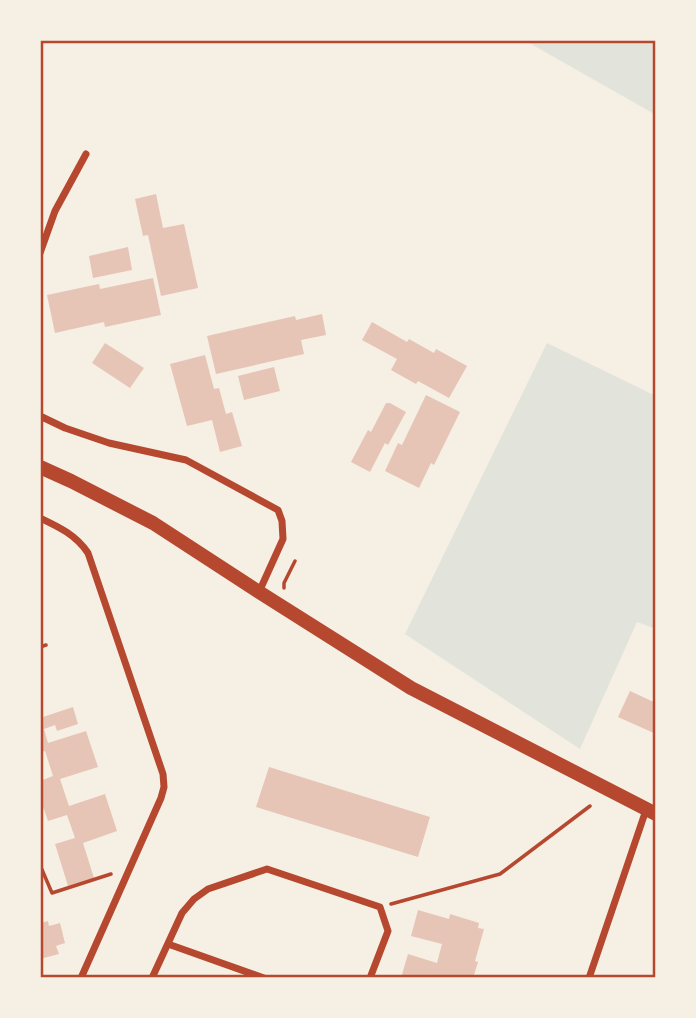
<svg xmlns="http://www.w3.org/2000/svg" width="696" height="1018" font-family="Poppins,sans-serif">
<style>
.green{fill:#e2e4dc}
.building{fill:#e6c5b7}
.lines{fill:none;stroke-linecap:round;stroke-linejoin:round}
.path{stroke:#b5482f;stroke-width:3.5}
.minor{stroke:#b5482f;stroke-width:7}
.secondary{stroke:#b5482f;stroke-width:14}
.neatline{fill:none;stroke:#b5482f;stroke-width:2.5}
</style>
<rect width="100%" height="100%" fill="#f6efe4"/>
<path class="green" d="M 524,40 L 656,40 L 656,115 Z
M 547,343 L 656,396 L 656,629 L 637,622 L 580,749 L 405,634 Z"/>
<path class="building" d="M 156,194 L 163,228 L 184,224 L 198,288 L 161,296 L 148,235 L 143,236 L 135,199 Z
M 128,247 L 132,270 L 93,278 L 89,256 Z
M 153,278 L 161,315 L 105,327 L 104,322 L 55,333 L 47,295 L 99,284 L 100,289 Z
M 322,314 L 326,335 L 301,340 L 304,354 L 216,374 L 207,336 L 295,316 L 296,320 Z
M 372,322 L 407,342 L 409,339 L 434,353 L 436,349 L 467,366 L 449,398 L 418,381 L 416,384 L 391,370 L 397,359 L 362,340 Z
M 105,343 L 144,368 L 130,388 L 92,363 Z
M 205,355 L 214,389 L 219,388 L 226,414 L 232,412 L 242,446 L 220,452 L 212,420 L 187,426 L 170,364 Z
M 274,367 L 280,391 L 244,400 L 238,376 Z
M 426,395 L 460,412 L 434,465 L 431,463 L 419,488 L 385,471 L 398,443 L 402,445 Z
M 386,403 L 390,403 L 406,412 L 388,445 L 385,443 L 370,472 L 351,462 L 368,430 L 371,432 Z
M 630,691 L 656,703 L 656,734 L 618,717 Z
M 73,707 L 78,724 L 57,731 L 55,725 L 44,729 L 48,743 L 86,731 L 98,767 L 60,779 L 69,806 L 105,794 L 117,831 L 83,843 L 94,878 L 68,886 L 55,844 L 75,838 L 67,815 L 48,821 L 40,798 L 40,781 L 53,776 L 45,751 L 40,752 L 40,718 Z
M 269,767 L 430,817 L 418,857 L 256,807 Z
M 418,910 L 449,919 L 450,914 L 479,923 L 478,928 L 484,929 L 475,961 L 478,962 L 473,978 L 401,978 L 408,954 L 437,963 L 442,944 L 411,936 Z
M 48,921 L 49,926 L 60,923 L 65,943 L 56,946 L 59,954 L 40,959 L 40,923 Z"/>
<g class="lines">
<path class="path" d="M 284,588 L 284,583 L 295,561
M 40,647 L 46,645
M 40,865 L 52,893 L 111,874
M 391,904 L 500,874 L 590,806"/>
<path class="minor" d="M 40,253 L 55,211 L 86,154
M 40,416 L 65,428 L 109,443 L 186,460 L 278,510 L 282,521 L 283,539 L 259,592
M 40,518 C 59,527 76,535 88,553 L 163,774 L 164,787 L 161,798 L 81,978
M 168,944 L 264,978
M 152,978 L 182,913 L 194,899 L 208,889 L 267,869 L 380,907 L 388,931 L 370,978
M 589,978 L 646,810"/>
<path class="secondary" d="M 40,467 L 71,481 L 153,523 L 259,592 L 411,688 L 656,814"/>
</g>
<rect width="696" height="1018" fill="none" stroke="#f6efe4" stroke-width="84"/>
<rect x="42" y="42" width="612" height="934" class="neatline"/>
</svg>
